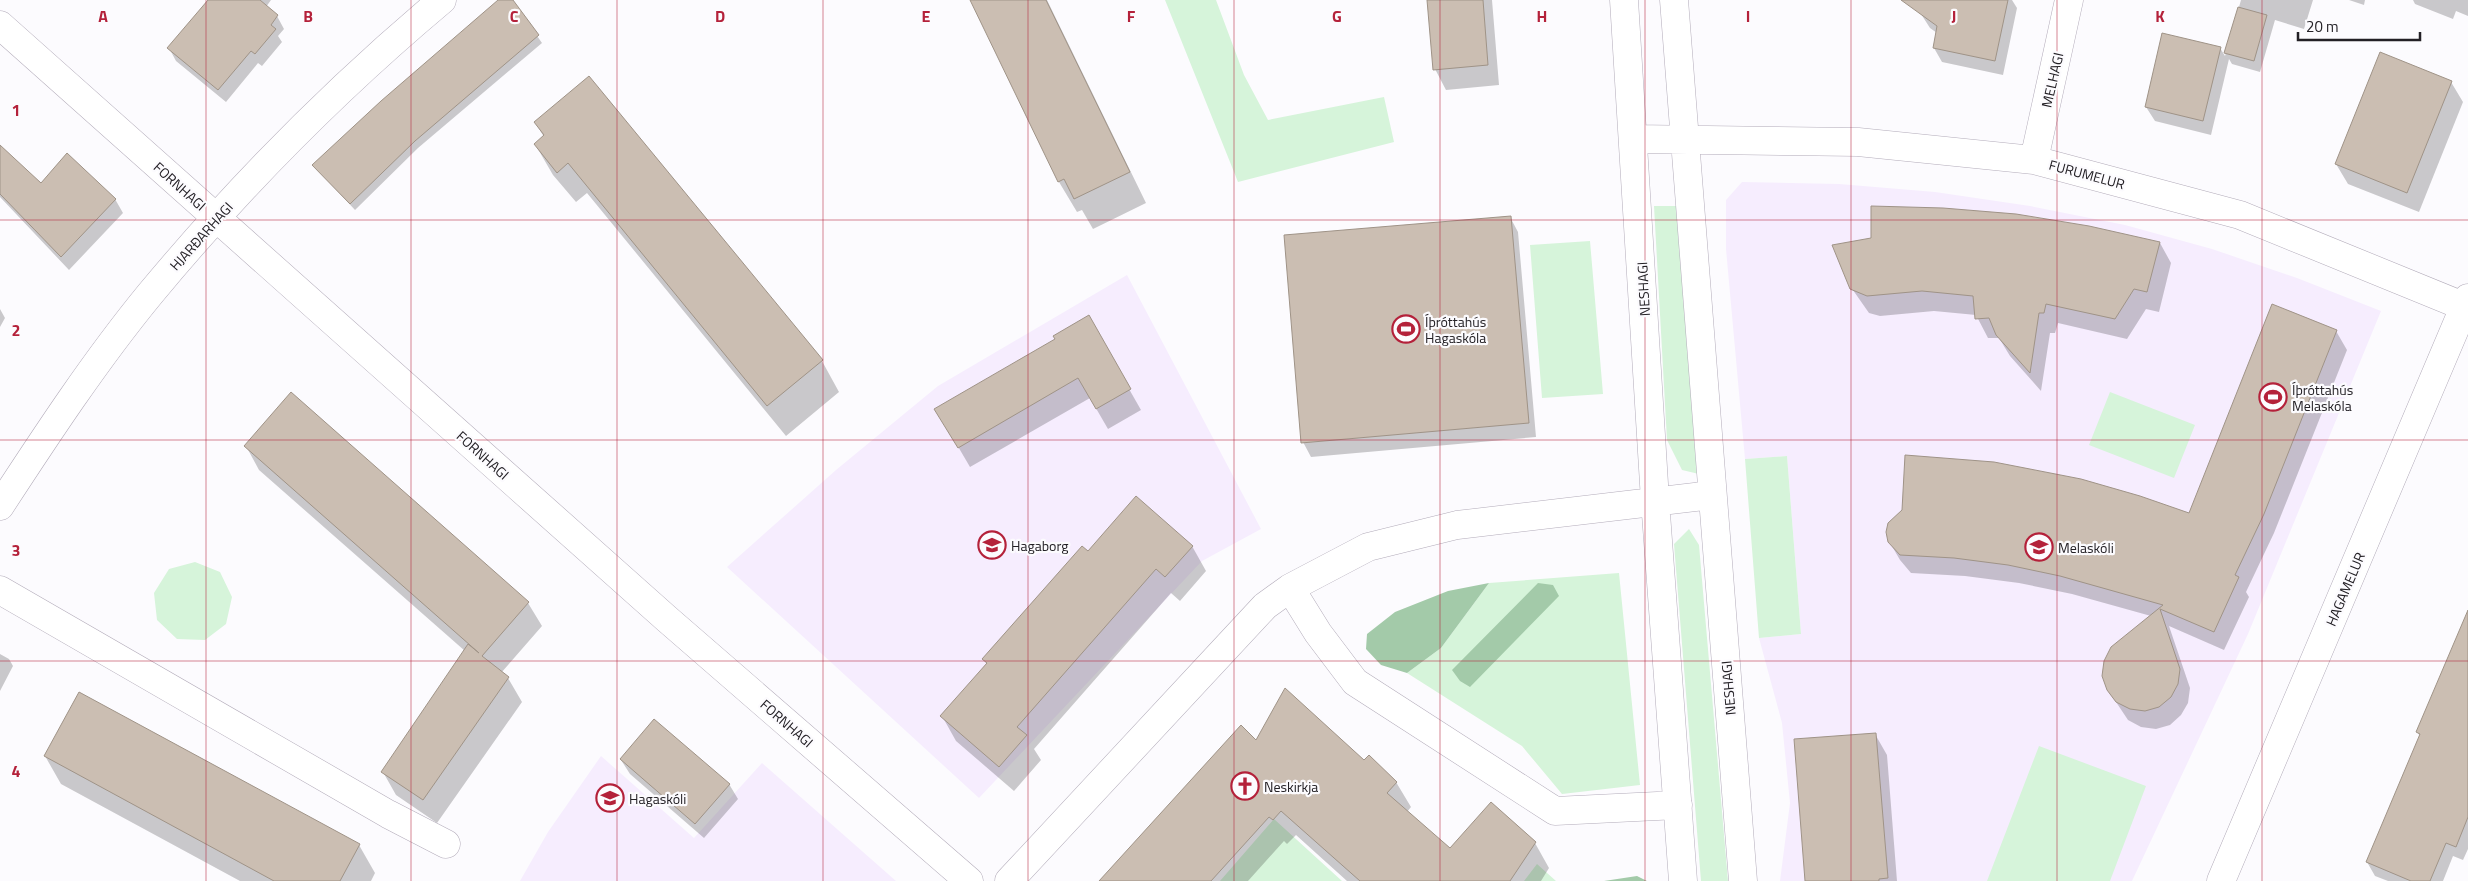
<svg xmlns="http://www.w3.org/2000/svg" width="2468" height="881" font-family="'Titillium Web',sans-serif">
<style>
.built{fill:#f6edfe}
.green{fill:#d6f4da}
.forest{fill:#a3caa9}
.shadow{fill:#0003}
.building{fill:#cbbeb2;stroke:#9f9387}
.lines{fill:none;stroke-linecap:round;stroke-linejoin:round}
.minor-casing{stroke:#b3acba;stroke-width:29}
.minor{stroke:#fff;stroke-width:28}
.grid{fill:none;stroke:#b4213a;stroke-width:1;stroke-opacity:0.55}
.labels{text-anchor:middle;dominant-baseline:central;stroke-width:4.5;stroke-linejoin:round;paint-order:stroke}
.street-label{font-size:14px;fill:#232025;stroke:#fcfbfe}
.poi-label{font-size:14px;fill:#232025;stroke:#fcfbfe;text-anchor:start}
.grid-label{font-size:16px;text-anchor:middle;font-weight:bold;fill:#b4213a;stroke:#fcfbfe;stroke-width:4.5;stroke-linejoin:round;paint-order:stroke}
</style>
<rect width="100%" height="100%" fill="#fcfbfe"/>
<path class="built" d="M 1742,182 L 1839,184 L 1935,192 L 2030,206 L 2125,225 L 2212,249 L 2297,278 L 2381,311 L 2248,634 L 2132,881 L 1780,881 L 1790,803 L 1782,723 L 1759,638 L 1801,634 L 1787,456 L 1745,459 L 1726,249 L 1726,200 Z
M 1127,275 L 1261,529 L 1202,561 L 979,798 L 727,567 L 836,470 L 938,386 Z
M 601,756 L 694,838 L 762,763 L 896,881 L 520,881 L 548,832 Z"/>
<path class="green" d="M 1165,0 L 1216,0 L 1244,75 L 1268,120 L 1384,97 L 1394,142 L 1238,182 Z
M 1654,206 L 1677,206 L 1699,474 L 1682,470 L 1667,440 Z
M 1590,241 L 1603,394 L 1542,398 L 1530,245 Z
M 2110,392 L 2195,425 L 2174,478 L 2089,445 Z
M 1787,456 L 1801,634 L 1759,638 L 1745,459 Z
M 1689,529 L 1699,545 L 1728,881 L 1701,881 L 1674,544 Z
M 195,562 L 220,572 L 232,597 L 226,624 L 205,640 L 177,639 L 157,620 L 154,593 L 169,569 Z
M 1619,573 L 1640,785 L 1562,794 L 1522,746 L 1407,673 L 1441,648 L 1489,583 Z
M 2039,746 L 2146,786 L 2110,881 L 1987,881 Z
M 1274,819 L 1342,881 L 1220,881 Z
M 1537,864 L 1556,881 L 1524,881 Z"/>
<path class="forest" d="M 1489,583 L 1441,648 L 1407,673 L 1381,665 L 1366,649 L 1367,634 L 1395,612 L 1448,591 Z
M 1538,583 L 1553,585 L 1559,596 L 1470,687 L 1460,681 L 1452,670 Z
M 1637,876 L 1647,881 L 1604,881 Z"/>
<path class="shadow" d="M 209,0 L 271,0 L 266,7 L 277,16 L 284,29 L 278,36 L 282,42 L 262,66 L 258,63 L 226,102 L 176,61 L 169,48 Z
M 501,0 L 512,0 L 542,43 L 418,148 L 355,210 L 314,166 Z
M 971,0 L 1047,0 L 1146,203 L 1093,229 L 1082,210 L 1077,212 L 1059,182 Z
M 1429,0 L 1492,0 L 1499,85 L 1446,90 L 1435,69 Z
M 1928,0 L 2012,0 L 2017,8 L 2003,75 L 1942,62 L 1934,48 L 1937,33 L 1930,28 L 1921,14 Z
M 2241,0 L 2313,0 L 2304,29 L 2275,20 L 2260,72 L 2232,64 L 2229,59 L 2211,135 L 2155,121 L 2146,107 L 2220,48 L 2225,56 Z
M 2349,0 L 2365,0 L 2364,5 Z
M 2413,0 L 2468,0 L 2468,16 L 2456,11 L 2453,19 L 2415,4 Z
M 2451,82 L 2463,102 L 2419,212 L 2348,184 L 2336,164 Z
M 535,122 L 822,361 L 839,392 L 786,436 L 587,193 L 576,202 L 553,175 L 535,144 L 544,137 Z
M 0,146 L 41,185 L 115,199 L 123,213 L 69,270 L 0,197 Z
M 1510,217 L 1518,232 L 1536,437 L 1311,457 L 1303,442 Z
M 2160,243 L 2171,263 L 2159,312 L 2146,309 L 2127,339 L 2058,323 L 2055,333 L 2050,333 L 2041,391 L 2010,356 L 1999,338 L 1988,338 L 1976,315 L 1934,311 L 1880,316 L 1869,313 L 1848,283 Z
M 0,309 L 5,318 L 0,327 Z
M 1088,317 L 1141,410 L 1108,429 L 1090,398 L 970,467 L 936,409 L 1057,340 Z
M 2336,331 L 2347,350 L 2274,533 L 2246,592 L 2249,597 L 2224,650 L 2169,626 L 2190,688 L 2188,703 L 2181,715 L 2170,725 L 2156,729 L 2141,727 L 2128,720 L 2108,690 L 2151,616 L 2072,594 L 2019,583 L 1965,576 L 1911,573 L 1900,560 L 1889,541 L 2190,515 Z
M 246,446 L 528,603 L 542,626 L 501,673 L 508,678 L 522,702 L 437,823 L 396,795 L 383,772 L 465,651 L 259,470 Z
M 1192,546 L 1206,571 L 1180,601 L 1171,593 L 1034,749 L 1041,760 L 1014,791 L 956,741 L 942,716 L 987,665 L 984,659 Z
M 0,654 L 9,659 L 13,666 L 0,691 Z
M 2468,674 L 2468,849 L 2463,860 L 2453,856 L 2443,881 L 2388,881 L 2375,876 L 2367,862 L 2420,736 L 2417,732 Z
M 1875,734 L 1887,755 L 1897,881 L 1806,881 Z
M 1257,742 L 1364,762 L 1396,782 L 1411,807 L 1407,812 L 1450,850 L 1535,843 L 1549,868 L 1541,881 L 1347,881 L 1296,835 L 1287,844 L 1284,841 L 1248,881 L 1100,881 Z
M 45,756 L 359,845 L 375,873 L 371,881 L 240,881 L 61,784 Z
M 621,760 L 729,784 L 738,799 L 704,838 L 630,774 Z"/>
<path class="building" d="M 208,0 L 260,0 L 278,15 L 271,25 L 276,29 L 255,54 L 251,51 L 218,90 L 167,48 Z
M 498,0 L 513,0 L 539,35 L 415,141 L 350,204 L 312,165 L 381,101 Z
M 970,0 L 1046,0 L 1130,172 L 1074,199 L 1064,179 L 1058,182 Z
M 1427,0 L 1483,0 L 1488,65 L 1433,70 Z
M 1901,0 L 2008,0 L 1995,61 L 1933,48 L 1937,26 Z
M 2238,7 L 2267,15 L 2254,61 L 2224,53 Z
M 2162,33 L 2221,47 L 2203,121 L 2145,107 Z
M 2380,52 L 2452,81 L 2407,193 L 2335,164 Z
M 589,76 L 823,360 L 767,406 L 568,163 L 557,173 L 534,144 L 544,135 L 534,122 Z
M 0,145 L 41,183 L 67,153 L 116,199 L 61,257 L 0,194 Z
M 1871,206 L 1943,208 L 2016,214 L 2089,226 L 2160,242 L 2147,292 L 2134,289 L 2115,319 L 2046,304 L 2044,313 L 2039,313 L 2030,373 L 1996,335 L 1989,318 L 1975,319 L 1973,296 L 1922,291 L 1867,296 L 1850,289 L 1832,245 L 1871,238 Z
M 1511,216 L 1529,423 L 1301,443 L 1284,235 Z
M 2272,304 L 2337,330 L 2264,514 L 2235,575 L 2239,577 L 2214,632 L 2160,609 L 2180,669 L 2178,684 L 2171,697 L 2159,707 L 2145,711 L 2130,709 L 2116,702 L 2107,690 L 2102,676 L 2104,661 L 2111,647 L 2163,605 L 2060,576 L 2008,565 L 1954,558 L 1900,555 L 1888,542 L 1886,532 L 1888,523 L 1902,510 L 1905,455 L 1994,462 L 2081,479 L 2140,496 L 2189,513 Z
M 1089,315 L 1131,389 L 1096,409 L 1078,378 L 958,448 L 934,409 L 1055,339 L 1053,336 Z
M 291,392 L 529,602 L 482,656 L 509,677 L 423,800 L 381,772 L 468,644 L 479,653 L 244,446 Z
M 1136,496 L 1193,546 L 1165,577 L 1156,569 L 1017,727 L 1027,735 L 999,767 L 940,716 L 987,663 L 982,659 L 1082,546 L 1088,551 Z
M 2468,610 L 2468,817 L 2456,847 L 2446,843 L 2430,881 L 2411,881 L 2366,862 L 2420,734 L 2416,732 Z
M 1285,688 L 1364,760 L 1369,755 L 1397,782 L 1387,793 L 1450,848 L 1491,802 L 1536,842 L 1510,881 L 1360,881 L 1281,811 L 1273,820 L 1269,817 L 1211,881 L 1099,881 L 1241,725 L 1256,740 Z
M 79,692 L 360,844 L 340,881 L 274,881 L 44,756 Z
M 654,719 L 730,784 L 695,824 L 620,759 Z
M 1876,733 L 1888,878 L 1879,879 L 1879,881 L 1805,881 L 1794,739 Z"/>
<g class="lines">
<g class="minor-casing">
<path id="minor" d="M 1624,0 L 1655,500 L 1683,881
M 1674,0 L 1743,881
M 0,25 L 667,619 L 969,881
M 1634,139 L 1858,142 L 2034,160 L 2240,215 L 2468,308
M 2034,160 L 2069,0
M 0,506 C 47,434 95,361 150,294 C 238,188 337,88 442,0
M 1290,588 L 1318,633 L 1355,682 L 1555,811 L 1678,805
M 0,590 L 388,814 L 446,844
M 1009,881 L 1265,606 L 1290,588 L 1368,547 L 1457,525 L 1712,495
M 2221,881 L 2468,298"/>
</g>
<use href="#minor" class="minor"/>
</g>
<path class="grid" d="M 206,0 L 206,881M 411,0 L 411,881M 617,0 L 617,881M 823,0 L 823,881M 1028,0 L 1028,881M 1234,0 L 1234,881M 1440,0 L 1440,881M 1645,0 L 1645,881M 1851,0 L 1851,881M 2057,0 L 2057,881M 2262,0 L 2262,881M 0,220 L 2468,220M 0,440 L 2468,440M 0,661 L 2468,661"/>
<defs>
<g id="stadium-ring" transform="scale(1.4375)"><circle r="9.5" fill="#fcfbfe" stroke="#b4213a" stroke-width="1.5"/><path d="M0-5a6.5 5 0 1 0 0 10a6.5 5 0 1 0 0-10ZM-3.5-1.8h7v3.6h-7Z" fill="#b4213a"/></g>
<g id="school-ring" transform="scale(1.4375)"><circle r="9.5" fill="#fcfbfe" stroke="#b4213a" stroke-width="1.5"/><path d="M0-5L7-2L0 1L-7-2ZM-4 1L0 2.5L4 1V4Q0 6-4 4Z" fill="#b4213a"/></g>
<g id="church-ring" transform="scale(1.4375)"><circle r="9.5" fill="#fcfbfe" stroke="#b4213a" stroke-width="1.5"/><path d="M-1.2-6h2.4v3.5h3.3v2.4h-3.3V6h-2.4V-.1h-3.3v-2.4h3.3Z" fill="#b4213a"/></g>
</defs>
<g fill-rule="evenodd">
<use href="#stadium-ring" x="1406" y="329"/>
<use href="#stadium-ring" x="2273" y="397"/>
<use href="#school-ring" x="992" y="545"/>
<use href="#school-ring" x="2039" y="547"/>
<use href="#church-ring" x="1245" y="786"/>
<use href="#school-ring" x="610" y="798"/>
</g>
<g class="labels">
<g class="street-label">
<text transform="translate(2052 80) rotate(-77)">MELHAGI</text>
<text transform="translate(2087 174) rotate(15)">FURUMELUR</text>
<text transform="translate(180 186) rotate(42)">FORNHAGI</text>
<text transform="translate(201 236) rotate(-48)">HJARÐARHAGI</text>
<text transform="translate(1643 289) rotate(-93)">NESHAGI</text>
<text transform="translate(483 455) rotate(42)">FORNHAGI</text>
<text transform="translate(2345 589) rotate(-67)">HAGAMELUR</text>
<text transform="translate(1728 688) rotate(-95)">NESHAGI</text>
<text transform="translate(787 723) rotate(41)">FORNHAGI</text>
</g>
<g class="poi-label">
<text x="1425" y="321">Íþróttahús<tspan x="1425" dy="16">Hagaskóla</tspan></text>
<text x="2292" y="389">Íþróttahús<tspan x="2292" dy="16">Melaskóla</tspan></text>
<text x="1011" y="545">Hagaborg</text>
<text x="2058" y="547">Melaskóli</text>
<text x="1264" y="786">Neskirkja</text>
<text x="629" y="798">Hagaskóli</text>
</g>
</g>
<g class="grid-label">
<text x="103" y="22">A</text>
<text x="308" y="22">B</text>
<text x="514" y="22">C</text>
<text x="720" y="22">D</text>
<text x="926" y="22">E</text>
<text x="1131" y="22">F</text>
<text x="1337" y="22">G</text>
<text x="1542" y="22">H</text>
<text x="1748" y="22">I</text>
<text x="1954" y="22">J</text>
<text x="2160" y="22">K</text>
<text x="16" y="116">1</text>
<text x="16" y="336">2</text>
<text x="16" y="556">3</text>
<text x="16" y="777">4</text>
</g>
<path d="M2298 32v8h122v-8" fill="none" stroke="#232025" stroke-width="2.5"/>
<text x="2306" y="32" font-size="15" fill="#232025" stroke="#fcfbfe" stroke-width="4" paint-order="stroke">20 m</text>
</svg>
